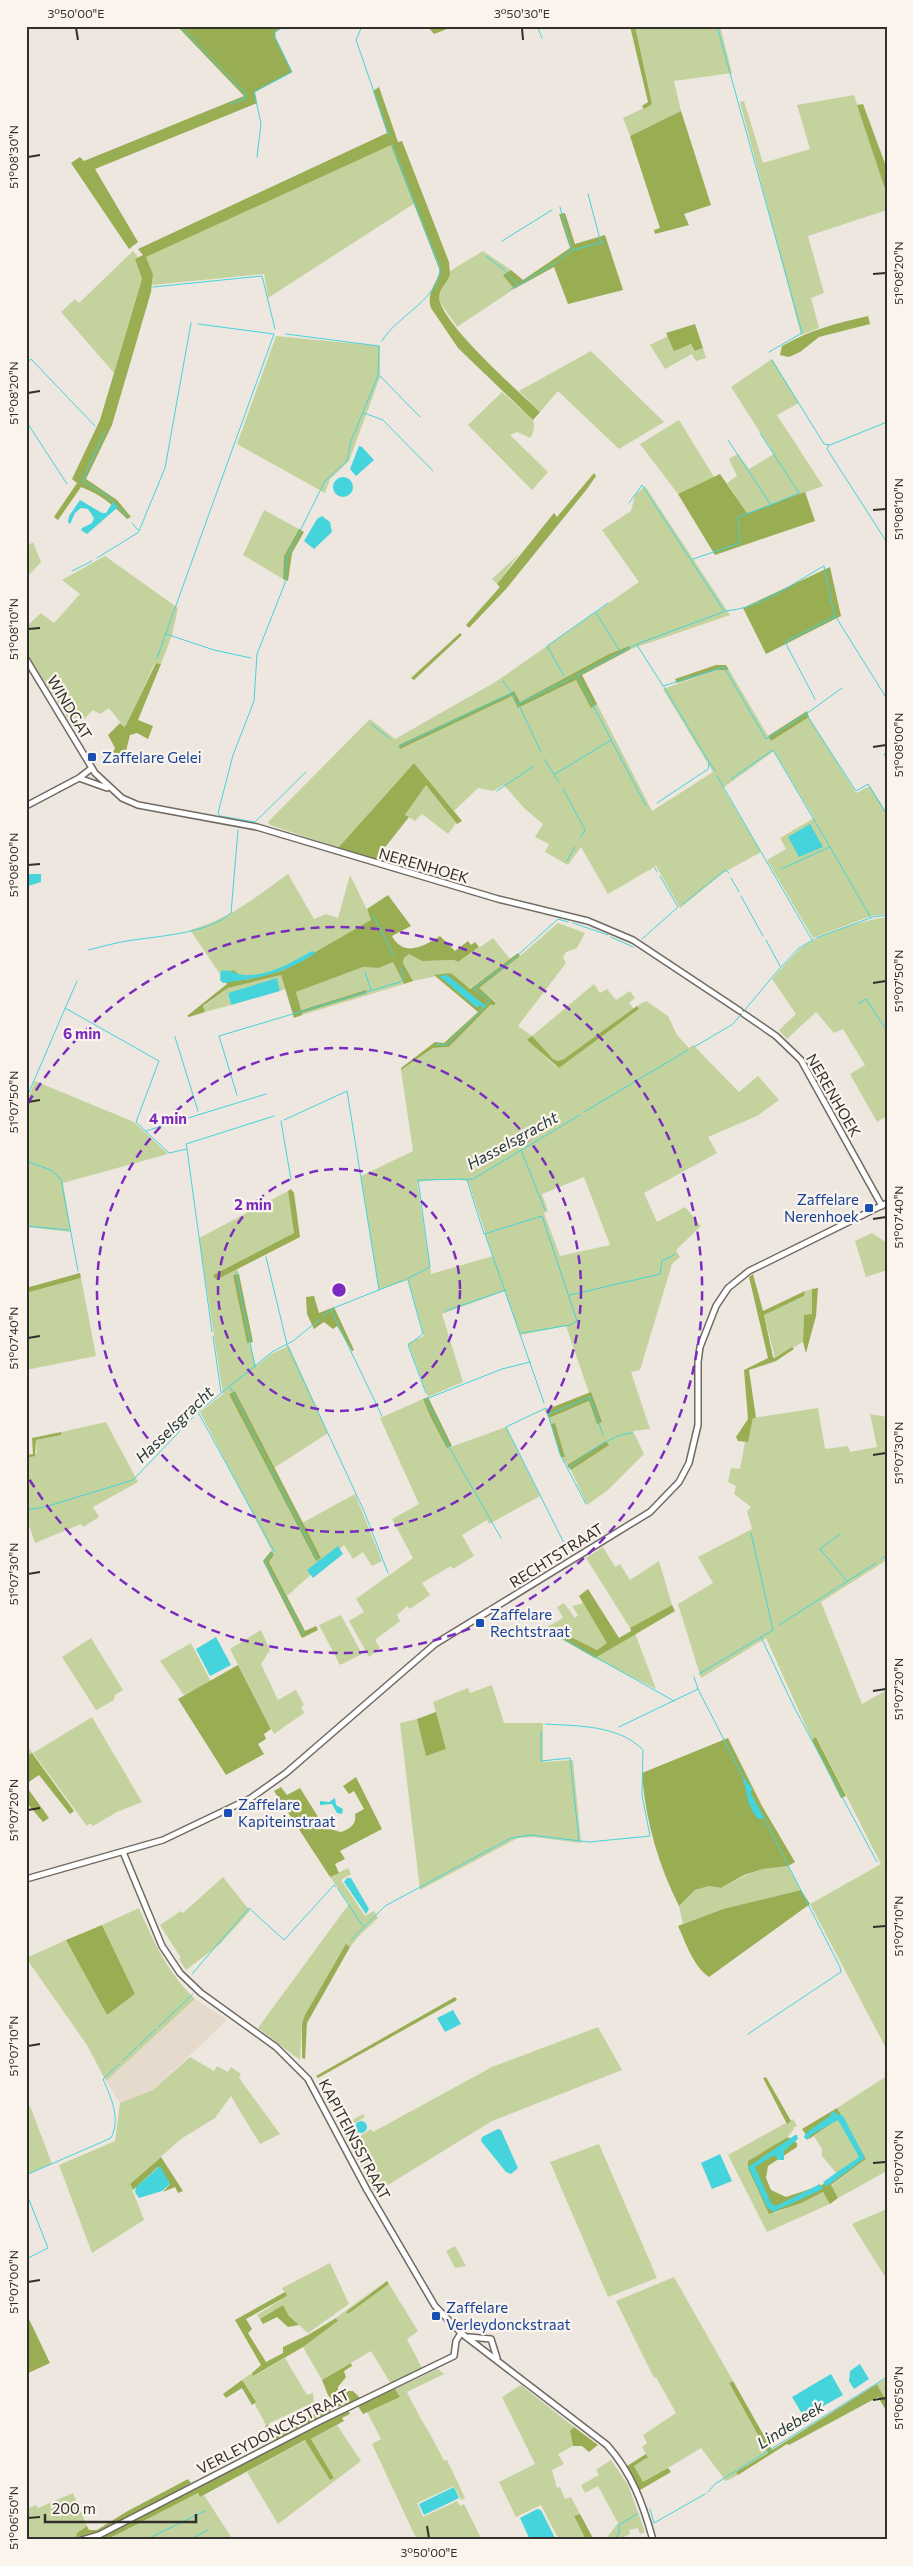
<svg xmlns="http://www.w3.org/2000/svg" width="913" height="2566" font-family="Commissioner,sans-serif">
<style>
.built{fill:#e5dacb}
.green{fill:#c4d39d;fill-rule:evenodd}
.forest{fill:#99ad53}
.water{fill:#45d3dc}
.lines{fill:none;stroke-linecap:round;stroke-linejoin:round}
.stream{stroke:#45d3dc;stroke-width:1}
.minor-casing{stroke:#706a63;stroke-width:8}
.minor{stroke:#fff;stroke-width:5}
.ticks{fill:none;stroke:#322f2c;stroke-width:2}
.ring{fill:none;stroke:#7b2cbf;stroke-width:2.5;stroke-dasharray:9 6}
.transit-dot{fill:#1a4fb4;stroke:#fbf4ec;stroke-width:2}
.labels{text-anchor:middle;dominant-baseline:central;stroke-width:4.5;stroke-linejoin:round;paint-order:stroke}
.street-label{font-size:15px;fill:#322f2c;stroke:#fbf4ec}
.transit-label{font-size:15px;fill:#164399;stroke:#fbf4ec;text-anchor:start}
.water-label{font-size:16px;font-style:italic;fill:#223a3b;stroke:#fbf4ec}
.centre{fill:#7b2cbf;stroke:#fbf4ec;stroke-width:2.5}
.ring-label{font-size:15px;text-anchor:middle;font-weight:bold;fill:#7b2cbf;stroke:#fbf4ec;stroke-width:4.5;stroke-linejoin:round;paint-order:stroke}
.neatline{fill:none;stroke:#322f2c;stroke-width:2}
.ticks-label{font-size:12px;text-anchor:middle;fill:#322f2c}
</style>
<rect width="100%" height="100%" fill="#ede7df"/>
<path class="built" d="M 195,1999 L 227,2020 L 153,2090 L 120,2103 L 106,2081 Z"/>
<path class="green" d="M 635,26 L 720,26 L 732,73 L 674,81 L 681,111 L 630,136 L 623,118 L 652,104 Z
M 854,95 L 887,195 L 887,210 L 808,236 L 824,293 L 811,298 L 819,328 L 801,335 L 740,102 L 744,101 L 763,163 L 810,149 L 797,105 Z
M 392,144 L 415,203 L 268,298 L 264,274 L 152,285 L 153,274 L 146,257 Z
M 133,251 L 138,257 L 135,259 L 142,279 L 114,373 L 61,312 L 75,299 L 79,303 Z
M 483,251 L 511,270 L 504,275 L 514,289 L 457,327 L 440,302 L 439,296 L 450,271 Z
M 276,336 L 380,346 L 380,377 L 349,461 L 330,479 L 325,493 L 237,444 Z
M 668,336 L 674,350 L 692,344 L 695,351 L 703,348 L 706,358 L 696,361 L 692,354 L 665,369 L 650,345 Z
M 591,351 L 664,422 L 619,449 L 558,391 L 540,412 L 519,391 Z
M 772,359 L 799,403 L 777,415 L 823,486 L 747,513 L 727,483 L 737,476 L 729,459 L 738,454 L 749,469 L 774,454 L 731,387 Z
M 502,392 L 533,420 C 535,427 534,432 530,438 L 517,432 L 510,435 L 548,472 L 532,490 L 468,425 Z
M 679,420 L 714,477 L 678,494 L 640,444 Z
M 645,486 L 730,615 L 631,649 L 629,646 L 609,654 L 520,702 L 513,691 L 400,749 L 512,696 L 519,708 L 576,680 L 591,707 L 597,704 L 652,811 L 713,772 L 663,689 L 717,670 L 729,670 L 771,741 L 809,717 L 856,793 L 870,786 L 887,813 L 887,914 L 871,916 L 813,938 L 767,860 L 786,849 L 780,838 L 814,818 L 774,751 L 723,788 L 761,852 L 723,873 L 680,908 L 656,866 L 608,894 L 581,847 L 568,865 L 545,852 L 549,844 L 535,837 L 543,824 L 524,808 L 504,785 L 493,791 L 478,788 L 454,811 L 414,763 L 338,848 L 270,825 L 268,822 L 271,819 L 370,719 L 395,739 L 497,681 L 639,582 L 602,530 L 631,511 L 635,495 Z
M 264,510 L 299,529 L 284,556 L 283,579 L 243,555 Z
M 33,542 L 41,562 L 26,578 L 26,547 Z
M 519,554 L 497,584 L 492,579 Z
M 105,556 L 178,608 L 172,635 L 161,664 L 155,663 L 126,725 L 124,727 L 109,708 L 100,714 L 93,710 L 82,721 L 72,725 L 26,652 L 26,627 L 41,613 L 54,623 L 80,594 L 62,580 Z
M 426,785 L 456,823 L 448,834 L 422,814 L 415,821 L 405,815 Z
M 288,874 L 314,919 L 326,914 L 338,918 L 350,875 L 372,920 L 284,970 L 245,980 L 234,970 L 220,974 L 190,930 C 228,920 256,897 288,874 Z
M 887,917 L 887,1116 L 877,1122 L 850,1074 L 865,1065 L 843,1029 L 834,1033 L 816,1012 L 787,1039 L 779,1030 L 796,1014 L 772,979 C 781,969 789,959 799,950 C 819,933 861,921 887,917 Z
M 558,923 L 585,933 L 577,948 L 566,952 L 563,957 L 566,963 L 518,1026 L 532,1036 L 594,984 L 600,993 L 607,989 L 616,1000 L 630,991 L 635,998 L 629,1003 L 634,1009 L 564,1059 L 558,1061 L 553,1059 L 532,1037 L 528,1040 L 554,1065 L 559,1068 L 639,1009 L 637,1006 L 646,1001 L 668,1016 L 677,1035 L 689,1048 L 693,1045 L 739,1092 L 758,1076 L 779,1100 L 757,1116 L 708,1137 L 717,1153 L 644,1193 L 657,1222 L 685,1207 L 701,1226 L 676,1250 L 680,1257 L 672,1264 L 640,1370 L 631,1372 L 650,1429 L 633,1431 L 644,1454 L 608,1490 L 587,1505 L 571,1470 L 608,1445 L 606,1441 L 567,1465 L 561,1457 L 565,1457 L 555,1423 L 551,1424 L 549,1418 L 589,1401 L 597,1424 L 591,1393 L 589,1393 L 566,1326 L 520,1335 L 505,1291 L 442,1314 L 463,1382 L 428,1397 L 408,1343 L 424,1336 L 408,1280 L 379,1290 L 361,1176 L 413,1151 L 401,1070 L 433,1048 L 449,1047 L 491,1003 L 493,1006 L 496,1002 L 478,988 L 520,956 ZM 584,1177 L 610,1245 L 560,1256 L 544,1213 L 548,1211 L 542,1194 ZM 447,1179 L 468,1181 L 493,1256 L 431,1274 L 417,1182 Z
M 493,938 L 510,959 L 469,989 L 451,973 L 413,981 L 403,963 L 404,958 L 409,954 L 422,961 L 454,960 L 458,962 Z
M 393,962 L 404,984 L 302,1015 L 301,1013 L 366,990 L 300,1010 L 296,992 L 363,967 L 379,968 Z
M 281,975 L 285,989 L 280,991 L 277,979 L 228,993 L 231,1005 L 205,1012 L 203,1007 L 228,988 Z
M 35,1081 L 134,1122 L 168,1154 L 63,1183 L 71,1232 L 26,1227 L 26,1103 Z
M 288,1191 L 294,1233 L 213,1275 L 216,1280 L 237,1269 L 239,1274 L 233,1275 L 247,1343 L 250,1343 L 256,1366 L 271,1354 L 289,1346 L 328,1433 L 274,1468 L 235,1391 L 229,1394 L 321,1558 L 302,1523 L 355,1494 L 382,1561 L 372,1566 L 363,1552 L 353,1559 L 344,1545 L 287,1596 L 269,1562 L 274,1555 L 200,1412 L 223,1394 L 199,1238 Z
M 872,1233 L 887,1243 L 887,1270 L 866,1277 L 855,1241 Z
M 81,1278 L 96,1356 L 26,1370 L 26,1293 Z
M 812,1289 L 813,1314 L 804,1316 L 803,1342 L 775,1358 L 764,1315 L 804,1296 L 805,1291 Z
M 423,1399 L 430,1416 L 448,1448 L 506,1427 L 540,1496 L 489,1524 L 487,1520 L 462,1535 L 474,1556 L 453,1569 L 451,1566 L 422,1583 L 430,1595 L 410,1609 L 407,1606 L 397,1615 L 400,1621 L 375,1640 L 380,1648 L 369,1657 L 349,1621 L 364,1612 L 356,1599 L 413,1558 L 392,1519 L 419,1504 L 380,1418 Z
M 818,1408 L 825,1449 L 848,1446 L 850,1452 L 877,1447 L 870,1414 L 887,1417 L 887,1560 L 821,1602 L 862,1704 L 887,1690 L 887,2050 L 810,1904 L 881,1864 L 817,1738 L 812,1740 L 766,1638 L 701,1678 L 678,1604 L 713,1583 L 698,1557 L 752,1529 L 747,1511 L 751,1507 L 734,1494 L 736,1486 L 728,1482 L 731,1468 L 740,1469 L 745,1442 L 748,1441 L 753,1418 Z
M 106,1422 L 138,1482 L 93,1507 L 99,1517 L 83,1527 L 81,1524 L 35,1543 L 26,1517 L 26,1458 L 37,1453 L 36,1440 L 61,1435 L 61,1432 Z
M 603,1547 L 615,1567 L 620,1564 L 630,1580 L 659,1561 L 672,1605 L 630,1628 L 586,1558 Z
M 564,1603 L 575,1618 L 578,1615 L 572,1606 L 583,1603 L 608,1643 L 597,1650 L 549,1626 L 563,1618 L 557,1607 Z
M 341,1615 L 362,1654 L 340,1665 L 319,1625 Z
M 261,1630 L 270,1650 L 261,1664 L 278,1700 L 296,1690 L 304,1705 L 301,1707 L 304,1713 L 274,1734 L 230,1649 Z
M 635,1633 L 656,1689 L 595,1658 Z
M 91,1638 L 123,1690 L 115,1695 L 114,1700 L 96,1710 L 62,1657 Z
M 191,1643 L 211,1682 L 184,1695 L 160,1661 Z
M 492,1685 L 504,1723 L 543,1723 L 543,1762 L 573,1760 L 581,1843 L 534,1837 L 518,1838 L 420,1890 L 400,1723 L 417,1719 L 426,1755 L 446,1749 L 433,1702 L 468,1688 L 470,1693 Z
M 92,1717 L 142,1802 L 117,1812 L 93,1826 L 90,1823 L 87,1826 L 33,1753 L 26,1757 L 26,1745 L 33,1753 Z
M 788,1866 L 801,1890 L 723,1909 L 683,1924 L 679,1906 L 695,1890 L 709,1886 L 721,1888 L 744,1876 L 763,1869 Z
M 348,1868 L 351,1874 L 341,1880 L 365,1916 L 374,1911 L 378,1918 L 359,1936 L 350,1947 L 346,1945 L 302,2024 L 300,2060 L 258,2028 L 349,1904 L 330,1877 Z
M 223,1877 L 250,1911 L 220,1944 L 186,1970 L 179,1959 L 181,1958 L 160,1925 L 181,1911 L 183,1913 Z
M 139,1908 C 154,1943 168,1973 195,1999 L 106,2081 L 87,2045 L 26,1958 L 66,1940 L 107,2015 L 135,1994 L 102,1925 Z
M 598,2027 L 622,2070 L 492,2121 L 375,2193 L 341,2127 L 363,2114 L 365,2117 L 353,2124 L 360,2136 L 371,2129 L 373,2132 L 492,2067 Z
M 190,2057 L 214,2071 L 217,2066 L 228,2072 L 231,2067 L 241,2074 L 239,2078 L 280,2134 L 260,2144 L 231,2096 L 215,2118 L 181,2139 L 130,2184 L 144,2220 L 92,2253 L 59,2165 L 115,2141 L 120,2103 L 153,2090 Z
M 887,2076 L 887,2171 L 838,2198 L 831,2186 L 866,2159 L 837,2108 Z
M 30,2106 L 52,2164 L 26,2175 L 26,2108 Z
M 793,2119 L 797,2126 L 793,2128 L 794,2129 L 785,2140 L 748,2161 L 775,2213 L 824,2192 L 830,2204 L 767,2232 L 728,2155 Z
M 838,2119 L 860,2157 L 837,2174 L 822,2156 L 822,2149 L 814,2136 Z
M 599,2144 L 657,2278 L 608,2297 L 550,2162 Z
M 887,2209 L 887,2280 L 852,2224 Z
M 455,2246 L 466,2266 L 455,2268 L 446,2251 Z
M 330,2263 L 349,2304 L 308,2333 L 289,2316 L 283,2305 L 260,2319 L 257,2315 L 287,2296 L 282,2288 Z
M 674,2277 L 733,2381 L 729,2383 L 768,2453 L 736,2472 L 738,2475 L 726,2481 L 701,2448 L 643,2483 L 634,2466 L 648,2457 L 642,2447 L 647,2443 L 643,2435 L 676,2413 L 656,2377 L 654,2378 L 616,2301 Z
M 386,2280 L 346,2312 L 348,2314 L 389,2284 L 418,2331 L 407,2339 L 422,2368 L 391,2384 L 371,2351 L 322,2380 L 303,2347 L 338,2321 L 336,2318 Z
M 285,2358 L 307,2395 L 313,2393 L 314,2402 L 266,2425 L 242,2380 L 252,2373 L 254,2376 Z
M 438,2369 L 444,2374 L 407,2392 C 419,2418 432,2435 444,2461 L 447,2460 L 465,2498 L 461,2500 L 454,2486 L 417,2503 L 423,2517 L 457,2501 L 460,2506 L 464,2504 L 482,2540 L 417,2540 L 372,2444 L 381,2439 L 367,2412 L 400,2397 L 395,2389 Z
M 887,2378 L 887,2403 L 877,2384 Z
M 521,2385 L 574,2427 L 570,2432 L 573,2446 L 558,2454 L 564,2464 L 552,2470 L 557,2488 L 560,2487 L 565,2499 L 571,2497 L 580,2514 L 574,2516 L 586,2540 L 559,2540 L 541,2505 L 516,2517 L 499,2482 L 535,2464 L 502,2397 Z
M 337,2425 L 361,2461 L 278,2524 L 247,2472 L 306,2440 L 330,2480 L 334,2478 L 311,2439 Z
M 611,2460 L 628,2485 L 645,2532 L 640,2534 L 638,2528 L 629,2530 L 630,2534 L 618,2540 L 605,2540 L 618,2523 L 598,2486 L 585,2493 L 581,2485 L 599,2475 L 596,2470 Z
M 73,2493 L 87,2526 L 77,2533 L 76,2538 L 29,2540 L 26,2532 L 26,2509 L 36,2505 L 38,2508 Z
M 198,2493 L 200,2497 L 204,2495 L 233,2540 L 114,2540 L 114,2535 Z"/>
<path class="forest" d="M 177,26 L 285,26 L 275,32 L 275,37 L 292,72 L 255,92 L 257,103 L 95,169 L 138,242 L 129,249 L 71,163 L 80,157 L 84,161 L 244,96 Z
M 427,26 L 455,26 L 434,34 Z
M 630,26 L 635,26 L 652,104 L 644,109 L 642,106 L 648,102 Z
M 379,87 L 398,142 L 402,141 L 449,262 C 449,266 450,270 450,274 C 448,283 436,291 440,302 C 449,330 516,389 540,412 L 533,420 L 458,348 L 431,308 C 426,294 436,284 440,271 L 391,145 L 146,257 L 153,274 L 151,292 L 112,425 L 86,479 L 117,500 L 131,517 L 127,519 C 113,505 100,494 81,487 L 58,520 L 54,517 L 77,483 L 72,479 L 100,420 L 142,279 L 135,259 L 143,255 L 138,249 L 387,133 L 373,91 Z
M 863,104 L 887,169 L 887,195 L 857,105 Z
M 681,111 L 711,205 L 684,214 L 689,225 L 655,234 L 654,230 L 660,228 L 630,136 Z
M 565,213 L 575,244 L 605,235 L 623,290 L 568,304 L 554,267 L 514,289 L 503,275 L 511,270 L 523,280 L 570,248 L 559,214 Z
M 868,316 L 870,324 L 819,337 L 800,352 L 789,357 L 780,355 L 782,346 C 810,330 837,323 868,316 Z
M 695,324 L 703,348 L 695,351 L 691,344 L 674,351 L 666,333 Z
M 594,473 L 596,476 L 587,489 L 506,589 L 469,628 L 466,625 L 500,587 L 497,584 L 554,513 L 557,517 Z
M 720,474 L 747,513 L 805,492 L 815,521 L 715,555 L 678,494 Z
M 299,529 L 304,532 L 292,553 L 288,581 L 283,579 L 284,556 Z
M 830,567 L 841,616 L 766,654 L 743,608 Z
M 460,633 L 462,635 L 414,680 L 411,678 Z
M 629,646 L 631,649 L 582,675 L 597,704 L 591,708 L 576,680 L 518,708 L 512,696 L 400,749 L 399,745 L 514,691 L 520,702 L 609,654 Z
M 156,663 L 161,664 L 138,720 L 153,726 L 148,739 L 137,733 L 130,735 L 125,755 L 121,759 L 113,752 L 115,748 L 108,735 L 120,723 L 124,727 L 126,725 Z
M 716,665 L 726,665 L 729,670 L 717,670 L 677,683 L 675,679 Z
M 807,711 L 809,717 L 771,741 L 768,736 Z
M 414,763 L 462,821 L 457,824 L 426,785 L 405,815 L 409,817 L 375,860 L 338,848 Z
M 388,895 L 411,926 L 392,936 C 404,958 424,946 440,936 L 455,951 L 468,941 L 471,945 L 475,942 L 479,947 L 458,962 L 454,960 L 422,961 L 409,954 L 404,958 L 403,963 L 413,981 L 404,984 L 393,962 L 379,968 L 363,967 L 296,992 L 301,1010 L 366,990 L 367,993 L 302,1013 L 302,1015 L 294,1018 L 281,975 L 228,988 L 203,1006 L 205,1012 L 189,1017 L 187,1016 L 227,984 L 220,974 L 234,970 L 245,980 L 284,970 L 371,920 L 367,909 Z
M 518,953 L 520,956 L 479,988 L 496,1003 L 493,1006 L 491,1004 L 449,1047 L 433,1048 L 401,1070 L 401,1068 L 435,1042 L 444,1043 L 478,1012 L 434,975 L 451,973 L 470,989 Z
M 637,1006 L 639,1009 L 559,1068 L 527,1040 L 532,1036 L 553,1059 L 558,1061 L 564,1059 Z
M 291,1189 L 294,1193 L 300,1237 L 216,1280 L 213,1275 L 294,1233 L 288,1191 Z
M 80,1273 L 81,1278 L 26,1293 L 26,1288 Z
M 239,1274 L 253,1342 L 247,1343 L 233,1275 Z
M 753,1274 L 763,1311 L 805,1291 L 804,1296 L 764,1315 L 773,1357 L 775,1358 L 792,1347 L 794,1349 L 776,1361 L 749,1370 L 756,1418 L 753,1418 L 748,1442 L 738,1441 L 736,1437 L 748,1419 L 744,1370 L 768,1358 L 749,1277 Z
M 818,1288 L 816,1316 L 806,1353 L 803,1342 L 804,1315 L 812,1314 L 812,1289 Z
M 314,1296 L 319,1313 L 334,1307 L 354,1350 L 352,1351 L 337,1326 L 333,1329 L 324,1322 L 314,1329 L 307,1314 L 306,1297 Z
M 235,1391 L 321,1558 L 316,1561 L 229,1394 Z
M 591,1392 L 602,1422 L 597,1424 L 589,1401 L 549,1418 L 545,1410 Z
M 428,1397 L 452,1446 L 447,1448 L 430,1416 L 423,1399 Z
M 555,1423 L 565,1457 L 561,1457 L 551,1424 Z
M 61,1432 L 61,1435 L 36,1440 L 35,1456 L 26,1458 L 26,1455 L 33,1454 L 32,1438 Z
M 606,1441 L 609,1445 L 571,1470 L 567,1465 Z
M 271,1551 L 274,1555 L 269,1562 L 305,1631 L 316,1626 L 318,1630 L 302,1638 L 263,1561 Z
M 588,1589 L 619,1638 L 631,1631 L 630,1628 L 672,1605 L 675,1611 L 595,1658 L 546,1630 L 549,1626 L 597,1650 L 607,1643 L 579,1596 Z
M 238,1665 L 271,1729 L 264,1734 L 266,1739 L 258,1744 L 264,1754 L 226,1775 L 178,1699 Z
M 436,1712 L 446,1749 L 426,1756 L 417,1719 Z
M 816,1737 L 846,1796 L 841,1798 L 812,1740 Z
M 728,1738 L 762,1806 L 795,1862 L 788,1866 L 763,1869 L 744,1875 L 721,1888 L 709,1886 L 695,1890 L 679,1906 C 658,1864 645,1819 642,1773 Z
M 32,1753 L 74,1811 L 70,1814 L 39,1775 L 26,1784 L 26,1757 Z
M 356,1777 L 382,1829 L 340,1851 L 345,1859 L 335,1864 L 339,1873 L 330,1877 L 274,1791 L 281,1787 L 287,1795 L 300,1788 L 325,1828 L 341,1832 C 350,1829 357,1824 355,1814 L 364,1809 L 354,1791 L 349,1794 L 343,1786 Z
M 26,1786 L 49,1818 L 43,1822 L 26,1802 Z
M 801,1890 L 810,1904 L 709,1977 C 693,1966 686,1943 678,1926 L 723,1909 Z
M 102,1925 L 135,1994 L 107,2015 L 66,1940 Z
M 346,1944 L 350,1947 L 307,2023 L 305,2059 L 302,2058 L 302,2024 L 305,2015 Z
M 455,1997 L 457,2000 L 318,2078 L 316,2076 Z
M 766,2077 L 791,2121 L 787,2124 L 763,2078 Z
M 837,2108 L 866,2159 L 831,2185 L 838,2198 L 830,2204 L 823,2192 L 801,2203 L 769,2214 L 748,2168 L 748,2161 L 788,2137 L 797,2143 L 797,2147 L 768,2166 L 766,2178 L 771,2190 L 786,2197 L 822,2185 L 860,2157 L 838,2119 L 809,2139 L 802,2129 Z
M 161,2157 L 183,2191 L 178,2193 L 175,2187 L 163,2192 L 170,2184 L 158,2167 L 133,2190 L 130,2184 Z
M 387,2281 L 389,2284 L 348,2314 L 346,2312 Z
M 285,2292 L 287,2296 L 246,2319 L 252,2329 L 248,2333 L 266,2362 L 283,2353 L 283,2347 L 308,2335 L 336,2318 L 338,2321 L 303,2347 L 253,2376 L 252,2373 L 261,2365 L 235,2320 Z
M 283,2305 L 289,2316 L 299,2325 L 288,2327 L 277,2317 L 263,2324 L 260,2319 Z
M 26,2313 L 50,2363 L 26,2374 Z
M 351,2363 L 352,2366 L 344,2371 L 346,2377 L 338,2387 L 338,2391 L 353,2391 L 361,2399 L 338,2407 L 328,2395 L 322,2380 Z
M 242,2380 L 256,2402 L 252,2405 L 242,2388 L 226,2398 L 223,2394 Z
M 733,2381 L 772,2450 L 877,2384 L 887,2403 L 887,2412 L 878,2397 L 789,2445 L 787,2444 L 738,2475 L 736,2472 L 768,2453 L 729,2383 Z
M 395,2389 L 400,2397 L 363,2414 L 358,2406 Z
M 328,2407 L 332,2413 L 274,2441 L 265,2426 L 268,2424 L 273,2434 Z
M 348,2410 L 350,2414 L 342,2418 L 344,2421 L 311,2439 L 334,2478 L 330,2480 L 305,2440 L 200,2497 L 198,2493 L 106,2540 L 94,2540 Z
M 574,2427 L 598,2445 L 589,2452 L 582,2446 L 573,2446 L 570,2431 Z
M 646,2454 L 648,2457 L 634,2466 L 643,2482 L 668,2468 L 671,2472 L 640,2490 L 627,2466 Z
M 188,2479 L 191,2483 C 163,2498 106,2537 76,2538 L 77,2533 L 87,2526 L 89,2530 L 97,2530 L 126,2512 Z
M 580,2514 L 594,2540 L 586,2540 L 574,2516 Z"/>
<path class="water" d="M 359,446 L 362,447 L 374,460 L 356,476 L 350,469 Z
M333 487a10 10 0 1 1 20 0a10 10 0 1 1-20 0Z
M 80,500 L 102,513 L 106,513 L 113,502 L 118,507 L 87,534 L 81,530 L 82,528 L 92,523 L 94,518 L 88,509 L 81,508 L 75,513 L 70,524 L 68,522 L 69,516 Z
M 322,516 L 330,522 L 332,532 L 314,549 L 304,541 L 317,519 Z
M 810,824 L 823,847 L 799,857 L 788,837 Z
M 29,874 L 41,874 L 41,882 L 28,886 L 26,876 Z
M 312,951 L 316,953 C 283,974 260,978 223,983 L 220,980 L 221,971 C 229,969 236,974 244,975 C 270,976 290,963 312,951 Z
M 447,975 L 486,1006 L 483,1008 L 480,1005 L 477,1008 L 439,976 Z
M 277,978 L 280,991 L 231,1005 L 228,993 Z
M 338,1546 L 343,1554 L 313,1578 L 307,1570 Z
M 216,1637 L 231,1665 L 210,1676 L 196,1649 Z
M 742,1775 L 752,1788 L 751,1794 L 765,1819 L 758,1819 C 746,1805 747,1791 742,1775 Z
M 335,1798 L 336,1805 L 343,1809 L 342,1814 L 337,1813 L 332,1804 L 320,1805 L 320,1801 L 329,1802 Z
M 347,1878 L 351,1878 L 369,1909 L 366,1914 L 344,1882 Z
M 453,2010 L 461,2024 L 445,2032 L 437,2018 Z
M 831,2111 L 843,2116 L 865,2158 L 826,2187 L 823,2182 L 859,2157 L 838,2120 L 811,2135 L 807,2140 L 804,2137 L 806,2133 L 831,2115 Z
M355 2127a6 6 0 1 1 12 0a6 6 0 1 1-12 0Z
M 498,2129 L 501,2130 L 518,2168 L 511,2174 L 506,2172 L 481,2141 L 482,2137 Z
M 795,2135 L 797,2135 L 798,2139 L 784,2151 L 784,2160 L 779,2160 L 774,2155 L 755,2167 L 771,2203 L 776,2206 L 820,2184 L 823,2189 L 773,2212 L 767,2207 L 748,2167 Z
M 720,2154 L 732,2181 L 712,2189 L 701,2163 Z
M 160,2166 L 170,2184 L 162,2191 L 139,2198 L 135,2192 L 136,2187 Z
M 860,2364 L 869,2379 L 854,2389 L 849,2381 L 850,2371 Z
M 831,2374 L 843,2395 L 804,2417 L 792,2397 Z
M 454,2487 L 459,2498 L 424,2515 L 419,2504 Z
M 537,2509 L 541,2510 L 556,2540 L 530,2540 L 520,2518 Z"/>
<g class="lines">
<path class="stream" d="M 180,26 L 246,94 L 246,98 L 231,104
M 362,26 L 356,40 L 389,135
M 537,26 L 542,38
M 717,26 L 802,333 L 769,352
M 257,157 L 261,123 L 254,92 L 292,72 L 275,37 L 275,32 L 285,26
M 588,194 L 601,243
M 560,207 L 572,250
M 502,241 L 552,210
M 486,256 L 504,270 L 517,284
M 560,259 L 573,250 L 604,242
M 153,287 L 262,276 L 275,329
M 511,289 L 557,262
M 286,334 L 379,346 L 378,376 L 351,441 L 347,461 L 325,481 L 287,557 L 285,583 L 257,654 L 254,701 L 233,755 L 218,813 L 220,816 L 255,822 L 306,772
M 382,341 C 395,317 440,299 440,268 L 392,144
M 772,360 L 824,444 L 830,445 L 887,422
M 26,364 L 31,359 L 95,426
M 380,376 L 420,417
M 364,413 L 383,420 L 433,471
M 26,421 L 67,484
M 105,431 L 82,481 L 106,495 L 114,503
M 760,433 L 799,493 L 771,505
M 829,445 L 827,449 L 886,541
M 629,503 L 642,485 L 724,611 C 760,609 793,583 824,566 L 834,614 L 887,699
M 117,506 L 127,516
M 132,523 L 139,531 L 165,468 L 191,323
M 97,558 L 139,532
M 693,559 L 740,543 L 738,517 L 771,505 L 728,440
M 72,571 L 92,561
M 596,613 L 620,651
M 166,634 L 214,650 L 251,658
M 637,645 L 663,686 L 724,667 L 766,739 L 806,714
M 157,658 L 274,334 L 198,324
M 564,676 L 547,646 L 608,603
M 503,681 L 512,693
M 842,688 L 806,714 L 856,791 L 868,784 L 887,815
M 886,692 L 887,691
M 815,699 L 785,642 L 835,616
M 519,705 L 541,752
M 371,724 L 390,739
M 398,747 L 512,693 L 518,704 L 574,677
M 887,752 L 884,754 L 887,759
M 544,759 L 559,782
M 709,762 L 715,771
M 555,774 L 611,740
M 717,776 L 812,940
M 731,779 L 773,750 L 830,847
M 563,789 L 585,830 L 580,838
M 497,791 L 534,766
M 657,803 L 708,769 L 709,762 L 664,687
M 646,806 L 577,675 L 637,644 L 723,612
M 567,861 L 575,847
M 655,868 L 657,872
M 781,869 L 830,847 L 871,918
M 731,878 L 739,892
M 741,896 L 763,936
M 683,904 L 724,871 L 726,870 L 729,873
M 373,915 L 394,956
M 573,923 L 608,935
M 611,937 L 633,947
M 816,938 L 873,917 L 887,915
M 642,939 L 678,907 L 660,876
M 766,940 L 780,966
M 88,950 C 101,947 114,943 127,941 C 157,936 208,934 231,913 L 238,830
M 365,972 L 371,990
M 858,1004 L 866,999 L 887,1031
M 65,1008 L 159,1061 L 136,1122 L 169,1153 L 187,1149 L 186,1144 L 274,1116
M 175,1037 L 198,1111
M 436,1044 L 446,1045 L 490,1001 L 474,988 L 509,963 L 558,919 L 568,922
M 694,1047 L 733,1024 L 780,968 L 798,949 L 814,939
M 237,1095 L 219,1036 L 400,982 L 404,977 L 400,967
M 26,1099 L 77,981
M 584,1112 L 688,1050
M 284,1120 L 347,1091 L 379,1290
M 281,1121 L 291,1180
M 146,1131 L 266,1094
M 187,1149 L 212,1332
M 521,1150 L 545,1210
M 26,1161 L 51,1170 L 61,1179 L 78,1271
M 467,1180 L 484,1234 L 542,1216 L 577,1321 L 570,1325 L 522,1333
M 26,1226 L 69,1230
M 485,1234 L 544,1403
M 266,1257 L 287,1344
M 236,1272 L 255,1367
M 407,1279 L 430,1267 L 418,1180 L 473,1179 L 580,1115
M 408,1280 L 423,1334 L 408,1345 L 426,1393
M 570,1295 L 660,1274 L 662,1261 L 675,1254
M 331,1310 L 382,1416
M 445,1311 L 506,1290
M 323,1316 L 336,1307 L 404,1280
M 213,1336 L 221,1392
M 287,1345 L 364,1511 L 388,1573
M 230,1387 L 265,1457
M 198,1412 L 274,1551 L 265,1562 L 304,1634
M 549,1414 L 590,1397 L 603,1435
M 267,1461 L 319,1562
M 568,1468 C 586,1456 610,1434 632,1433
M 26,1510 L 45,1507 L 133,1480 L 198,1412 L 272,1352 L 293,1341 L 320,1319
M 840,1534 L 820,1549 L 847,1581
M 501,1538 L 450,1449 L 426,1399 L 502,1369 L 530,1362
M 570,1555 L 506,1427 L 546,1408 L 560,1454 L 586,1504
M 881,1559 L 887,1555
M 779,1625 L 876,1563
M 549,1631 L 674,1701
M 761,1637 L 794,1707 L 877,1862
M 699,1674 L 773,1630 L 751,1533
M 698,1689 L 742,1775
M 619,1727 L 698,1689 L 694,1677
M 541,1731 L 541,1761 L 570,1758 L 579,1841
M 338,1889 L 363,1926
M 351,1940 L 385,1906 L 511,1838 L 531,1835 L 589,1842 L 650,1836 L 642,1795 L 643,1750 C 619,1725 578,1726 545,1724
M 192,1974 L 249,1908 L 284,1940 L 334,1885 L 336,1887
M 158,2027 L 193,1994
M 748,2034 L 841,1972 L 840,1967 L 764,1818
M 139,2045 L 156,2029
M 123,2060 L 137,2047
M 26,2175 L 111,2138 C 121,2118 111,2098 103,2079 L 119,2064
M 26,2192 L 48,2248 L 26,2259
M 708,2492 L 715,2484 L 887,2377
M 650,2509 L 654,2523 L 705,2494
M 145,2540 L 205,2511
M 189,2540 L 208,2530
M 614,2540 L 619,2533 L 619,2525 L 637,2514"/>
<g class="minor-casing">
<path id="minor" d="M 26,659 L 95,773 L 122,798 L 138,805 L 257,827 L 498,899 L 588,921 L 633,940 L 740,1011
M 79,778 L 107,788
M 26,806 L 79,778 L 92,768
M 744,1014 L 776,1036 L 801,1060 L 882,1206
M 123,1852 L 162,1946 L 180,1973 L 201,1993 L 276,2047 L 308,2079 L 367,2190 L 435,2306 L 461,2333 L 607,2445 C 632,2473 643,2504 653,2540
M 26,1879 L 163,1840 L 251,1798 L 286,1773 L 435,1644 L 650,1512 L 679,1482 L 689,1463 L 698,1425 L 698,1362 L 700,1347 L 716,1306 L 728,1288 L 749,1271 L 887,1203
M 469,2337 L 491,2339 L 497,2358
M 82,2540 L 99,2535 L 320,2421 L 454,2356 L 456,2341 L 461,2333"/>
</g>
<use href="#minor" class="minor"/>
</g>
<path class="ticks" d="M 76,28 L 78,40M 522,28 L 523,40M 28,157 L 40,155M 873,274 L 886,273M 28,393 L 40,391M 873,510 L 886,509M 28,629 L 40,628M 873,747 L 886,745M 28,865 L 40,864M 873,983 L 886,981M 28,1102 L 40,1100M 873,1219 L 886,1217M 28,1338 L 40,1336M 873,1455 L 886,1453M 28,1574 L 40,1572M 873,1691 L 886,1689M 28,1810 L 40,1808M 873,1927 L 886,1926M 28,2046 L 40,2044M 873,2163 L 886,2162M 28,2282 L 40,2280M 873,2400 L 886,2398M 28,2518 L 40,2517M 427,2526 L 429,2538"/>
<g class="ring">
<circle cx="339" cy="1290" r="121"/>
<circle cx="339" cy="1290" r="242"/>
<path d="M28 1103A363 363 0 1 1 28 1477"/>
</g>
<g class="transit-dot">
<rect x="87" y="752" width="10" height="10" rx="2.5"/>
<rect x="864" y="1203" width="10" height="10" rx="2.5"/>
<rect x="475" y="1618" width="10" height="10" rx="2.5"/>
<rect x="223" y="1808" width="10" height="10" rx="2.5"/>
<rect x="431" y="2311" width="10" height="10" rx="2.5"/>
</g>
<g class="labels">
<g class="street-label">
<text transform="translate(70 707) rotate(59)">WINDGAT</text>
<text transform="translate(424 865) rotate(16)">NERENHOEK</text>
<text transform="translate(834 1095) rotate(60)">NERENHOEK</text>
<text transform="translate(556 1555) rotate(-32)">RECHTSTRAAT</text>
<text transform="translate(355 2139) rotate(62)">KAPITEINSSTRAAT</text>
<text transform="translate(273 2431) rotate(-27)">VERLEYDONCKSTRAAT</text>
</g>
<g class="transit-label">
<text x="102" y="757">Zaffelare Gelei</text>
<text x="859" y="1199" text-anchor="end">Zaffelare<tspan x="859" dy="17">Nerenhoek</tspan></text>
<text x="490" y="1614">Zaffelare<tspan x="490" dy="17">Rechtstraat</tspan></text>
<text x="238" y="1804">Zaffelare<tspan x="238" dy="17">Kapiteinstraat</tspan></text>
<text x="446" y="2307">Zaffelare<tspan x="446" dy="17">Verleydonckstraat</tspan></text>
</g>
<g class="water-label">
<text transform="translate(512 1140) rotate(-29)">Hasselsgracht</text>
<text transform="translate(174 1424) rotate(-44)">Hasselsgracht</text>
<text transform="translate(790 2424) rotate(-32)">Lindebeek</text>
</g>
</g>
<circle cx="339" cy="1290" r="8" class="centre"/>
<g class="ring-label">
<text x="82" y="1039">6 min</text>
<text x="168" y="1124">4 min</text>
<text x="253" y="1210">2 min</text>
</g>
<rect width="913" height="2566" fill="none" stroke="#fbf4ec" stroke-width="55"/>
<path d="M45 2514v8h151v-8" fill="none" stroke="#322f2c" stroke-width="2.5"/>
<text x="52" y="2514" font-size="15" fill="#322f2c" stroke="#fbf4ec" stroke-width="4" paint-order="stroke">200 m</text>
<rect x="28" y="28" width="858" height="2510" class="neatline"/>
<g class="ticks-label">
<text x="76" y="18">3°50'00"E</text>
<text x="522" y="18">3°50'30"E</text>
<text transform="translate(14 157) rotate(-90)" y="4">51°08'30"N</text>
<text transform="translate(899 273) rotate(-90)" y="4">51°08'20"N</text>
<text transform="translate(14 393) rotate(-90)" y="4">51°08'20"N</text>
<text transform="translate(899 509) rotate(-90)" y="4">51°08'10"N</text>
<text transform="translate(14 629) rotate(-90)" y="4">51°08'10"N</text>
<text transform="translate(899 745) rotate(-90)" y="4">51°08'00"N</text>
<text transform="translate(14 865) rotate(-90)" y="4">51°08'00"N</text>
<text transform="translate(899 981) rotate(-90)" y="4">51°07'50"N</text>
<text transform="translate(14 1102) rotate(-90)" y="4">51°07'50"N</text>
<text transform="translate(899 1217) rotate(-90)" y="4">51°07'40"N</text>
<text transform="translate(14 1338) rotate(-90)" y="4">51°07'40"N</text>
<text transform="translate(899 1453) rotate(-90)" y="4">51°07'30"N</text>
<text transform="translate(14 1574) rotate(-90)" y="4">51°07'30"N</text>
<text transform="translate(899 1689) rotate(-90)" y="4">51°07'20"N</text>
<text transform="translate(14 1810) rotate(-90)" y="4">51°07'20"N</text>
<text transform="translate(899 1926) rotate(-90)" y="4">51°07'10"N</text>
<text transform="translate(14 2046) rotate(-90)" y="4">51°07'10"N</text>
<text transform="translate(899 2162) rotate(-90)" y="4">51°07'00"N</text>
<text transform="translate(14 2282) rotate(-90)" y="4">51°07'00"N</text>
<text transform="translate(899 2398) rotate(-90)" y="4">51°06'50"N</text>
<text transform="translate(14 2518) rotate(-90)" y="4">51°06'50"N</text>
<text x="429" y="2557">3°50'00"E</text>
</g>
</svg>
